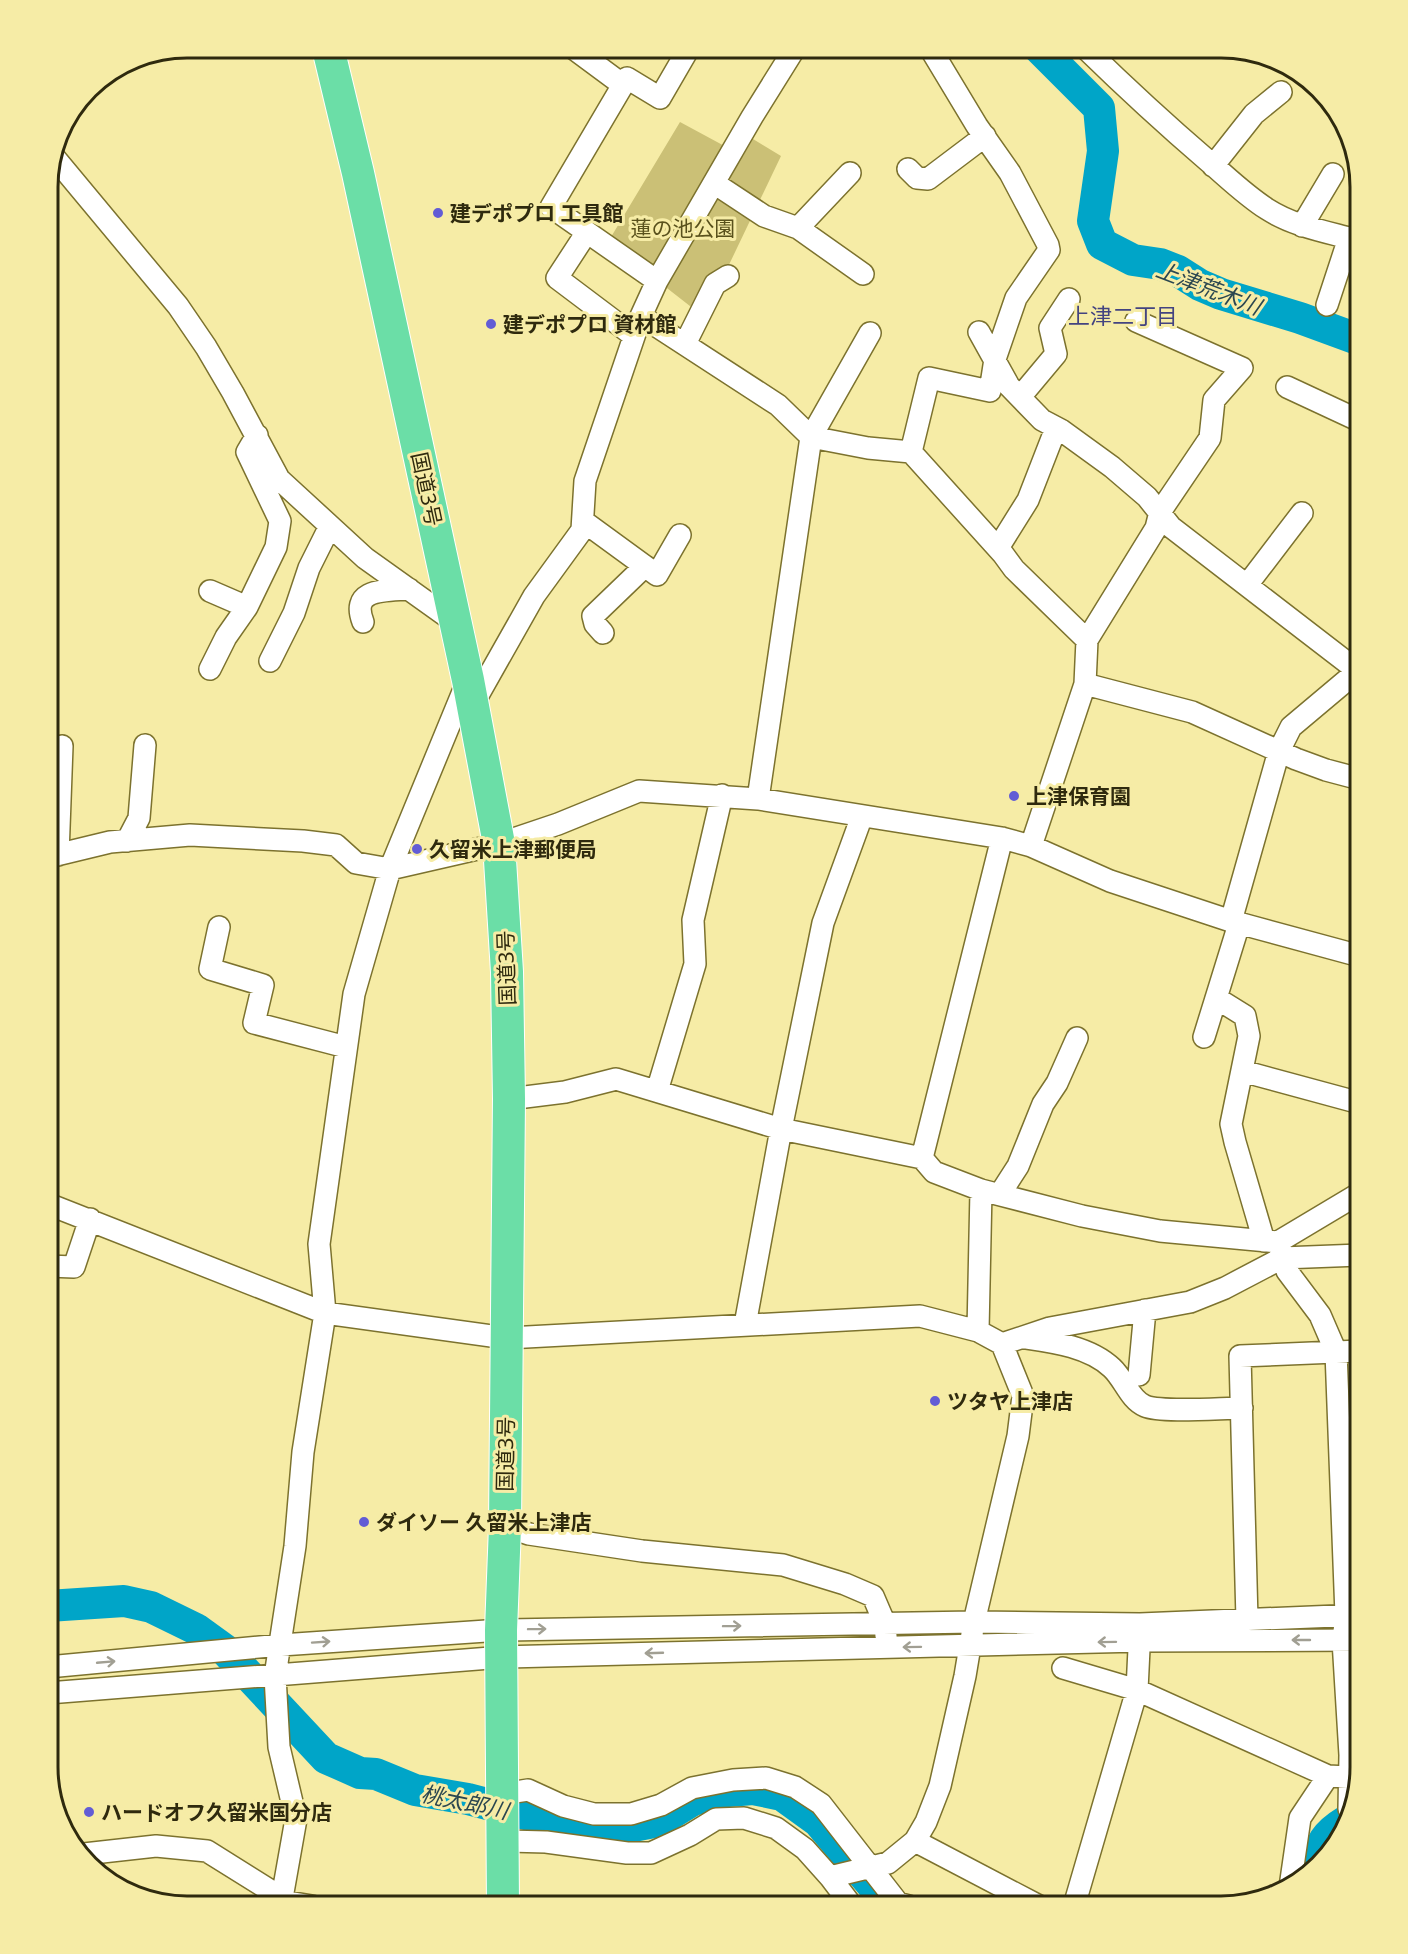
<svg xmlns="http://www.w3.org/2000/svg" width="1408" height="1954" font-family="'Noto Sans','Noto Sans JP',sans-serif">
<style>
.green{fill:#cbc076}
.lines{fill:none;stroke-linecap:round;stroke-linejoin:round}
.river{stroke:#00a5c8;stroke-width:32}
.minor-casing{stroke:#7c722e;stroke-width:24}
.highway-casing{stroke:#fff;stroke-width:34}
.minor{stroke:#fff;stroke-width:21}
.highway{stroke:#6bdea7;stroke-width:32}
.oneway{stroke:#a19f93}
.poi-dot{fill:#625cd5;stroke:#f6eca6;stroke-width:2}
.labels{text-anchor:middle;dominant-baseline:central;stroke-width:6;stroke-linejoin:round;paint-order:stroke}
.poi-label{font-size:21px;font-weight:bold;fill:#2f2a0e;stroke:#f6eca6;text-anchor:start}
.park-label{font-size:21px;fill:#59511c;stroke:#f6eca6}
.street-label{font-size:21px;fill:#2f2a0e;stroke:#f6eca6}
.water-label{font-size:22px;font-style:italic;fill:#2b4750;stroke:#f6eca6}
.neighbourhood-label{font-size:22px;fill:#434380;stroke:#f6eca6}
.rim{fill:none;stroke:#2f2a0e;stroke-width:3}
</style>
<rect width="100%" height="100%" fill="#f6eca6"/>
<path class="green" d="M 680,122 L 743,156 L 753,139 L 781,156 L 704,317 L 608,242 Z"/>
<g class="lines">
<path class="river" d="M 1039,48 L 1099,108 L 1103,151 L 1093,221 L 1102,244 L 1133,260 L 1160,264 L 1178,271 L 1200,285 L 1221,294 L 1300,318 L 1360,340
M 48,1606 L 124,1601 L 151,1607 L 196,1629 L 225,1650 L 326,1758 L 360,1773 L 376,1774 L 415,1790 L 468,1799 L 545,1819 L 589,1827 L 623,1828 L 659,1821 L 693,1800 L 728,1791 L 753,1789 L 782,1795 L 818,1821 L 880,1894
M 1318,1860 C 1319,1842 1330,1831 1345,1822"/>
<g class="minor-casing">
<path id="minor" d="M 573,48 L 623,85
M 1085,48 C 1125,87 1165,124 1207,160 C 1227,177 1245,195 1267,209 C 1292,225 1322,231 1349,238 L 1327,305
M 54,157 L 178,306 L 206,347 L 233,393 L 279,479 L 365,558 L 456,623
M 1213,166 L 1254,114 L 1281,92
M 908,169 L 917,178 L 928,179 L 985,136
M 714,183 L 764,216 L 798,228 L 850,173
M 1302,226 L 1333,174
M 798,228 L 863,274
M 587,232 L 557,278 L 634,336
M 657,281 L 551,207 L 627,78 L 660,98 L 689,48
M 641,316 L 778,405 L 811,437 L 868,448 L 911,452 L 1003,554 L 1014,569 L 1087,640
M 979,332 L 1009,386 L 1042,420 L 1061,430 L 1112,467 L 1147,497 L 1171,527 L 1358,671
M 685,344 L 715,284 L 728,276
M 1287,387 L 1360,421
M 1020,397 L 1056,354 L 1050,328 L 1069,299
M 911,452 L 929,378 L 990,391 L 995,359 L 1016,298 L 1049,250 L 1048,245 L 1010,173 L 977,126 L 930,48
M 583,521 L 657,575 L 680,535
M 998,548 L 1028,500 L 1056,428
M 1247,585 L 1302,513
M 210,591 L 247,607 L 276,547 L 280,521 L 247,452 L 257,435
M 363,622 C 350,588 385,591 409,589
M 603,633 L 595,624 L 593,616 L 645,566
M 270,661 L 294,613 L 309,568 L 330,526
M 210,669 L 226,637 L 247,607
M 1085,684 L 1192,712 L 1296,759 L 1326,770 L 1360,779
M 473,704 L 534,596 L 582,530 L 585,481 L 641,316 L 657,281 L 752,117 L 795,48
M 758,799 L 811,437 L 870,333
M 127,841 L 139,818 L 145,745
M 1031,846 L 1085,684 L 1087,640 L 1156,528 L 1160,512 L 1210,438 L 1214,400 L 1242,368 L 1136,321
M 58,855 L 62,746
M 48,857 L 110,842 L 190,835 L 303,841 L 336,845 L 356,863 L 390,869 L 499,844 L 558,824 L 639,791 L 758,799 L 1002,838 L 1031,846 L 1110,881 L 1231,921 L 1360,956
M 1231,921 L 1279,751 L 1291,727 L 1360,669
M 219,927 L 210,969 L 263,985 L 254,1023 L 346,1047
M 1216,998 L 1245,1016 L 1249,1036 L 1231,1124 L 1235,1142 L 1264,1241
M 1204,1037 L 1239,924
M 1242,1071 L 1360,1103
M 657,1091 L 695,964 L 693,920 L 722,795
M 509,1099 L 565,1092 L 616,1079 L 781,1129 L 922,1158 L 934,1172 L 981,1190 L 1082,1216 L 1160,1231 L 1278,1242 L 1360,1193
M 922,1158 L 1002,838
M 1000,1194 L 1018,1166 L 1043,1104 L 1057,1083 L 1077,1038
M 48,1204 L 325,1313 L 506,1338 L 920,1316 L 978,1331 L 1002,1344 L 1023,1396 L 1018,1436 L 974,1622 L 965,1676 L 940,1786 L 926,1822 L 915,1841 L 888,1863 L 830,1877 L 852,1906
M 48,1266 L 74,1267 L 90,1219
M 745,1325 L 781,1129 L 823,923 L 862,816
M 978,1331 L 981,1190
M 1026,1338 C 1054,1342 1090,1347 1112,1368 C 1124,1379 1130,1400 1145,1406 C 1162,1413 1221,1408 1242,1408
M 1002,1344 L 1050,1328 L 1190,1302 L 1225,1288 L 1282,1258 L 1360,1255
M 1139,1375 L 1145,1310
M 505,1526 L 529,1534 L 642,1551 L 783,1565 L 845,1584 L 873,1596 L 885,1624 L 886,1636
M 1247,1620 L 1240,1356 L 1336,1352 L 1320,1315 L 1287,1271 L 1278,1242
M 48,1667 L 281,1645 L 501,1630 L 974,1622 L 1140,1624 L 1360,1615
M 1063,1668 L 1137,1690 L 1328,1776 L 1348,1777
M 48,1693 L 503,1657 L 1140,1641 L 1360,1640
M 502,1794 L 528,1790 L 563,1806 L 594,1814 L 631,1814 L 661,1805 L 692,1788 L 733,1780 L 766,1778 L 795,1787 L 821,1804 L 898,1903 L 909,1906
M 1349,1809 L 1350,1755 L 1343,1640 L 1346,1615 L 1336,1352 L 1360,1351
M 503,1841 L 546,1842 L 627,1853 L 651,1853 L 690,1835 L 716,1819 L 744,1818 L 776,1828 L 805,1849 L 830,1877
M 915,1841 L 1039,1906
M 84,1854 L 156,1846 L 207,1851 L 282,1898 L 288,1902 L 312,1906
M 1290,1887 L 1300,1818 L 1328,1776
M 282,1898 L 296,1819 L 279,1747 L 275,1676 L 295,1546 L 303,1452 L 325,1313 L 319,1244 L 354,994 L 390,869 L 467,682
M 1074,1906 L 1137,1690 L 1140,1628"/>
</g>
<g class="highway-casing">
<path id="highway" d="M 328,48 L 358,173 L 468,680 L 499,844 L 507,972 L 509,1099 L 505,1526 L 501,1630 L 503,1906"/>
</g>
<use href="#minor" class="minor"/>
<use href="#highway" class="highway"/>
</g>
<defs><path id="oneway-shaft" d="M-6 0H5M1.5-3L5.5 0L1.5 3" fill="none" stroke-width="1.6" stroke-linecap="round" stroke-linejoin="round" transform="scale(1.5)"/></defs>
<g class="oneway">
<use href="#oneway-shaft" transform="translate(732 1626) rotate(-1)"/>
<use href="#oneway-shaft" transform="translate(537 1629) rotate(-1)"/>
<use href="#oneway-shaft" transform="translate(1301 1640) rotate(180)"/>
<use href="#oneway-shaft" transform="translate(321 1642) rotate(-4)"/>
<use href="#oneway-shaft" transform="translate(1107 1642) rotate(179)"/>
<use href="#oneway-shaft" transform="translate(912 1647) rotate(179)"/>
<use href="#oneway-shaft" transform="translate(654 1653) rotate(178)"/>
<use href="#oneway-shaft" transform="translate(106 1662) rotate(-5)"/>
</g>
<g class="poi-dot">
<circle cx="438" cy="213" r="6"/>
<circle cx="491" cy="324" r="6"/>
<circle cx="1014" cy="796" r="6"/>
<circle cx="417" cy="849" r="6"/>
<circle cx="935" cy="1401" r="6"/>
<circle cx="364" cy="1522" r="6"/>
<circle cx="89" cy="1812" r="6"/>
</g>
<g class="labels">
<g class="poi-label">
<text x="450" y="213">建デポプロ 工具館</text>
<text x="503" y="324">建デポプロ 資材館</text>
<text x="1026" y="796">上津保育園</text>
<text x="429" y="849">久留米上津郵便局</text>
<text x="947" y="1401">ツタヤ上津店</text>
<text x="376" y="1522">ダイソー 久留米上津店</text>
<text x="101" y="1812">ハードオフ久留米国分店</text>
</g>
<g class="park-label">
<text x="683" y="228">蓮の池公園</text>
</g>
<g class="street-label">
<text transform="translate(427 489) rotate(78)">国道3号</text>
<text transform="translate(506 968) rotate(-92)">国道3号</text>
<text transform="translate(505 1454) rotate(-89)">国道3号</text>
</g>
<g class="water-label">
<text transform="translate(1209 287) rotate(21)">上津荒木川</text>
<text transform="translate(465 1801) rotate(12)">桃太郎川</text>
</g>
<g class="neighbourhood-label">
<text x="1123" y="315">上津二丁目</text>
</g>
</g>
<path d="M0 0H1408V1954H0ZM187 58H1221A129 129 0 0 1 1350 187V1767A129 129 0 0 1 1221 1896H187A129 129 0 0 1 58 1767V187A129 129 0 0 1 187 58Z" fill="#f6eca6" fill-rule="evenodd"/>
<path class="rim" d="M187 58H1221A129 129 0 0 1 1350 187V1767A129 129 0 0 1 1221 1896H187A129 129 0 0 1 58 1767V187A129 129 0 0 1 187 58Z"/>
</svg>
